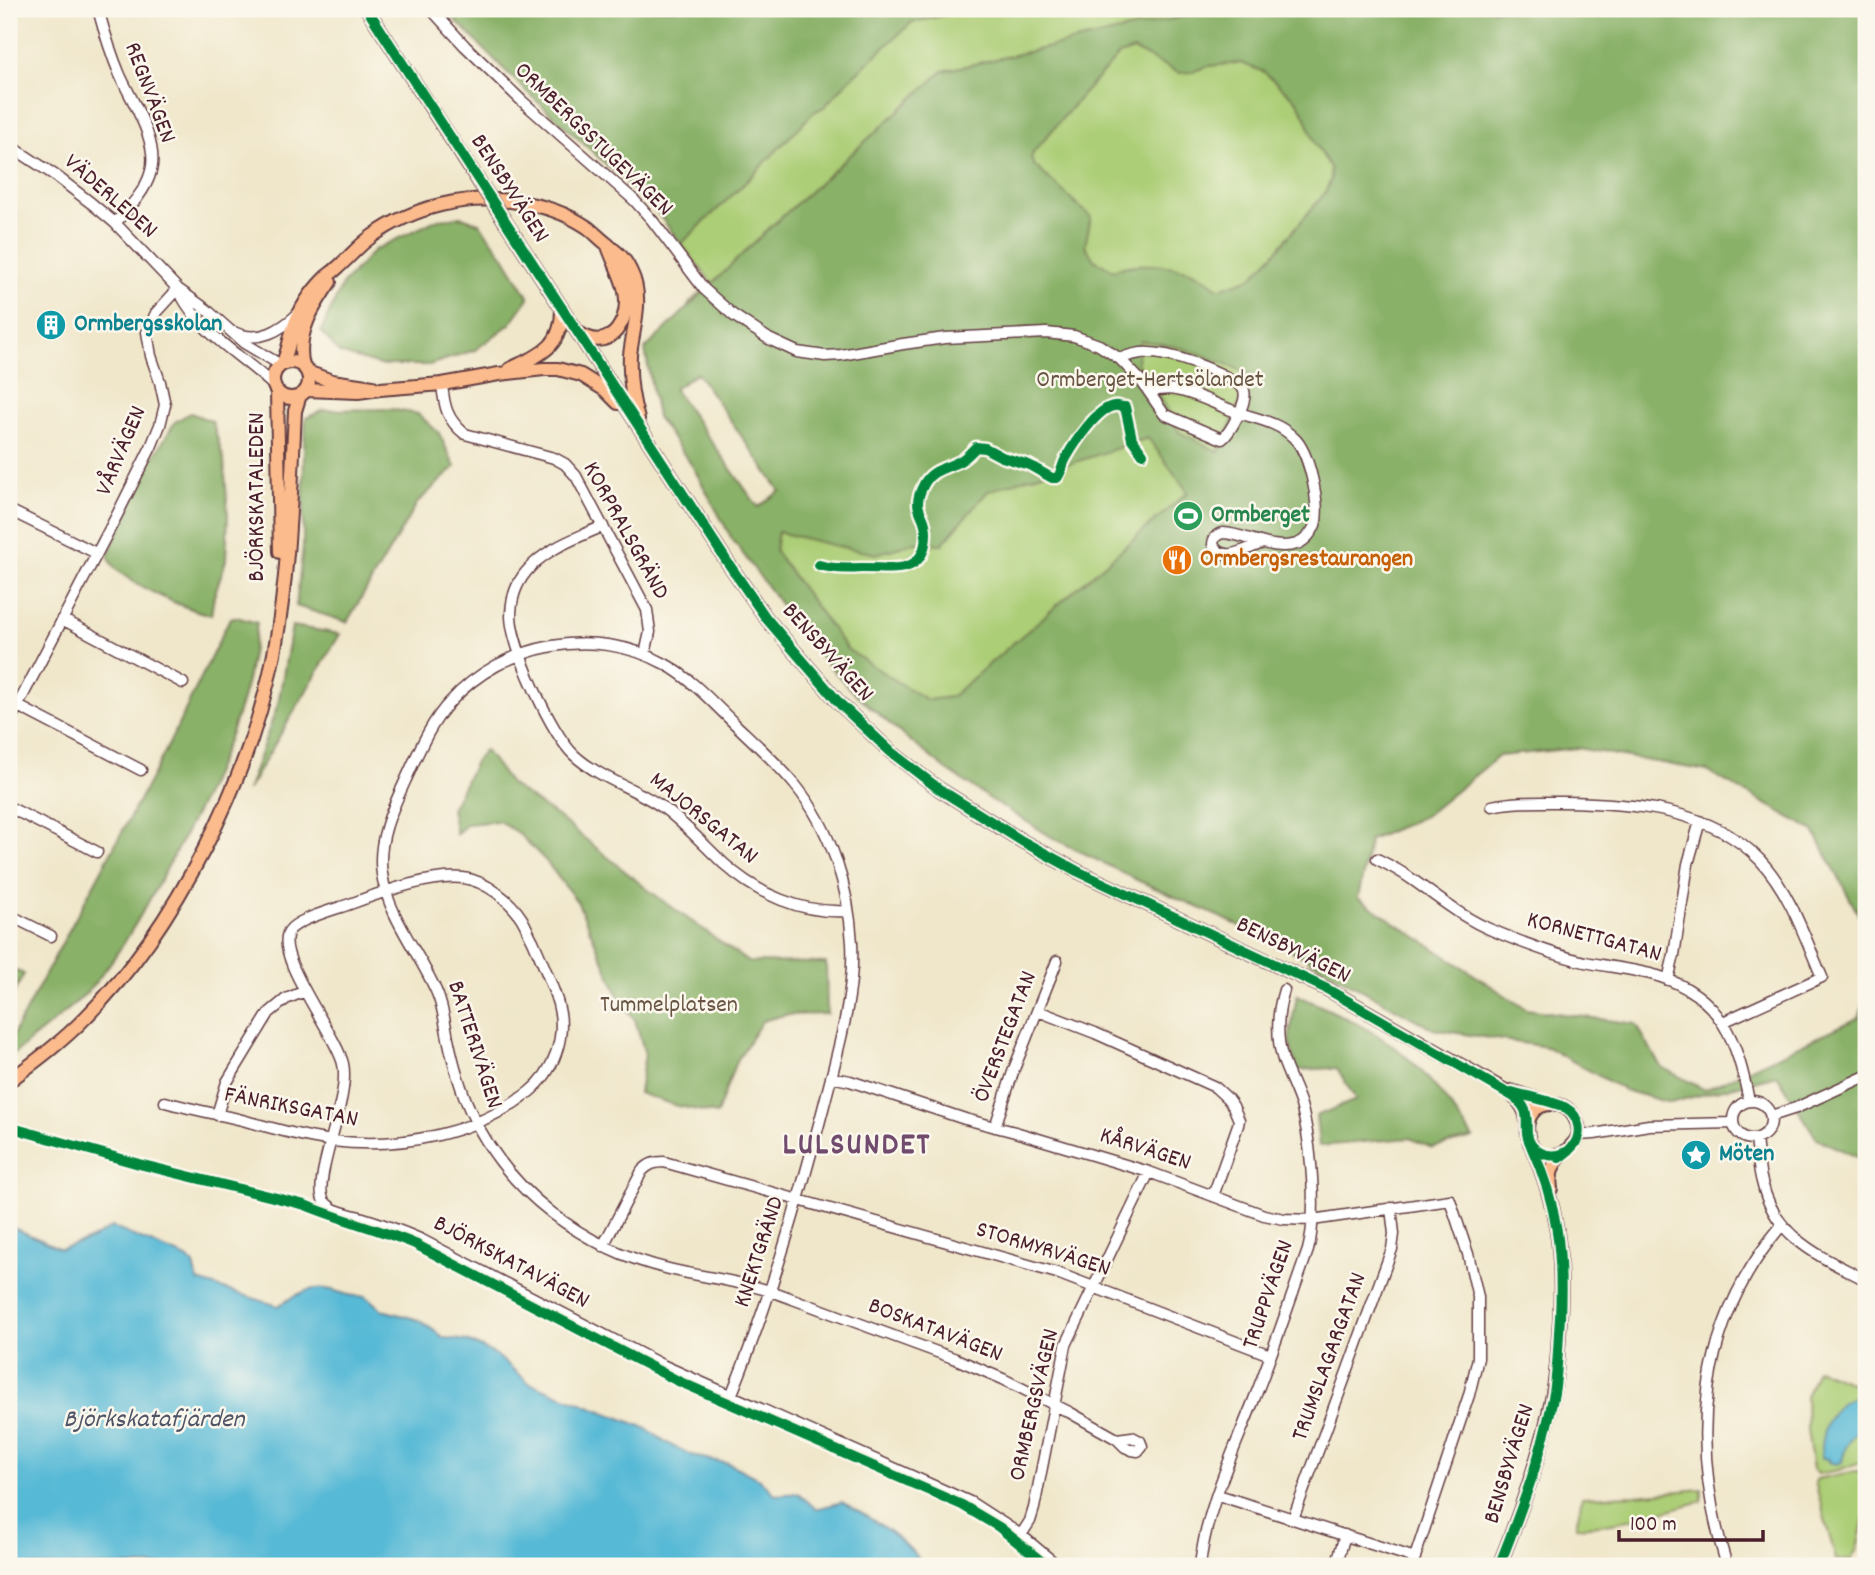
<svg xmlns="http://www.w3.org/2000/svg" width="1875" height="1575" font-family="Dekko,sans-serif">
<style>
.green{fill:#acce76;stroke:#7b7650;stroke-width:2}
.forest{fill:#89b167;stroke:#6a6849;stroke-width:2;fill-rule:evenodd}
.water{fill:#57b9d6;stroke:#506c80;stroke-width:2}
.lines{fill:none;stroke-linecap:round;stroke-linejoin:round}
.minor-casing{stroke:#633d43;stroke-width:13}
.major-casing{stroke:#633d43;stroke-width:16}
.minor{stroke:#fff;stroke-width:10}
.major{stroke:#fbbb8c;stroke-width:12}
.major-bridge-casing{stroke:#633d43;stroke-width:16;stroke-linecap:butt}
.major-bridge{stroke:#fbbb8c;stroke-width:12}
.cycleway-casing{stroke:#fbf7ec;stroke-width:15}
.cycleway{stroke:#00873e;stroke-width:10}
.labels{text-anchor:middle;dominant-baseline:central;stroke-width:5;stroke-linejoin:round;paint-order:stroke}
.street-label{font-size:24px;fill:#4a1f2b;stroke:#fbf7ec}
.culture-label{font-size:24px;font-weight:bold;fill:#0d838f;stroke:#fbf7ec;text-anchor:start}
.park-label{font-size:24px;fill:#675442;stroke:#fbf7ec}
.leisure-label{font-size:24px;font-weight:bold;fill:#27864d;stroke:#fbf7ec;text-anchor:start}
.food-label{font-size:24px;font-weight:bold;fill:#c56008;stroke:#fbf7ec;text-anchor:start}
.water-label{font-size:26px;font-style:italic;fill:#4f5567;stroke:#fbf7ec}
.district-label{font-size:32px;font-weight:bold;letter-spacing:2px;fill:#704b6d;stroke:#fbf7ec}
</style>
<rect width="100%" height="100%" fill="#fbf7ec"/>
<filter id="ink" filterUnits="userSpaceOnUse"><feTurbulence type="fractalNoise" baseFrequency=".0143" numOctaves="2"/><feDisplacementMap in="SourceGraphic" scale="14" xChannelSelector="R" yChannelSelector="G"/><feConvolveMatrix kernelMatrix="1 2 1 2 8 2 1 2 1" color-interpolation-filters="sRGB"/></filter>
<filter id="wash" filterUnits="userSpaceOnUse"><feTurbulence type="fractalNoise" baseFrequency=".00686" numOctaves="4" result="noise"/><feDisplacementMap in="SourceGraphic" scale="28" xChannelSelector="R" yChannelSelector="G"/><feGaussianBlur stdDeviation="1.57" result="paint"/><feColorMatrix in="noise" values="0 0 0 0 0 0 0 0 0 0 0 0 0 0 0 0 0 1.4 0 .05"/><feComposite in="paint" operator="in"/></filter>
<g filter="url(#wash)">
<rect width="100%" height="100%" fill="#f0e7cb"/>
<path class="green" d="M 455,9 L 1866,9 L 1198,908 L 864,696 L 798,628 L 777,599 L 748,539 L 795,499 L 683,317 L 690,302 L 712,283 L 681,244 L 684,241 L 603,154 Z
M 1817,1369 L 1866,1389 L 1866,1460 L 1839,1470 L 1818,1474 L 1813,1469 L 1807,1430 L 1806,1397 Z
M 1866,1469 L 1866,1509 L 1857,1549 L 1851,1560 L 1845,1559 L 1844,1560 L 1836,1560 L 1815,1482 L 1817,1479 Z
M 1702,1489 L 1702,1501 C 1660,1512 1620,1525 1576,1527 L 1582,1497 L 1636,1495 Z"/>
<path class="forest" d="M 444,9 L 969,9 L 911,23 L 851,78 L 824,107 L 814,112 L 747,181 L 681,244 L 653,207 L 526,91 Z
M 1217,9 L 1866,9 L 1866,929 L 1814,831 L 1707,771 L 1577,748 L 1499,756 L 1425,816 L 1370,840 L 1358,898 L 1526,1009 L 1636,1024 L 1661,1067 L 1705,1090 L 1860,1017 L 1866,983 L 1866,1161 L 1817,1139 L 1777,1075 L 1670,1103 L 1624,1090 L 1547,1047 L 1433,1029 L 1276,942 L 1137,880 L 1055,839 L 993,801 L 947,770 L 899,732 L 851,690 L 809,643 L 732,539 L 693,467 L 657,417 L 645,349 L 764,233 L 943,71 ZM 1134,50 L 1179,73 L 1191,72 L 1209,66 L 1241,63 L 1264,72 L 1297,101 L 1306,118 L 1315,143 L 1330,167 L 1331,179 L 1325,193 L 1273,255 L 1251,278 L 1222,288 L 1218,288 C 1209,282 1200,274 1190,271 C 1168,264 1134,262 1113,270 L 1094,260 L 1085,245 L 1091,217 L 1034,165 L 1031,159 L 1033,153 L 1082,95 L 1119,55 ZM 1141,341 C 1182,345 1214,358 1251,375 L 1219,452 L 1179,432 L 1162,399 L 1137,363 L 1138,347 ZM 697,373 L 780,491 L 758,507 L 674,389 ZM 1148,438 L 1188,492 L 951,697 L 927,700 L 896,681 L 847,649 L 775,551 L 778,532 L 832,545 L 876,554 L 914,543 L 942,544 L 988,491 Z
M 462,217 L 479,223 L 503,255 L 529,298 L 510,324 L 475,350 L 429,365 L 379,365 L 339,353 L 321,331 L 342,285 L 374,250 L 438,219 Z
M 390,409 L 418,414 L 439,433 L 455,467 L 418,502 L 347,622 L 296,606 L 303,546 L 304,447 L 306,418 L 323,410 Z
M 190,413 L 212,421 L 224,460 L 228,515 L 226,560 L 214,596 L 211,615 C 183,608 138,588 116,569 C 112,566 110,560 108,555 L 150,463 L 175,422 Z
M 236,617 L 257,623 C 254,642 251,662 247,681 C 229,752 195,817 160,881 C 138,920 117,959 87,992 C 67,1013 36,1035 14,1054 L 9,1052 L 9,1042 L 166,750 L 230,618 Z
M 292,626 L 340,634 L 247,791 L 278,704 Z
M 485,750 L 510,784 L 557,816 L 647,889 L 748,962 L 826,963 L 827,1014 L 784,1015 L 762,1021 L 735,1064 L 717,1114 L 674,1105 L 639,1093 L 645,1054 L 635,1020 L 621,1001 L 578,903 L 545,860 L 519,834 L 499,821 L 467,824 L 456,834 L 451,809 L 476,760 Z
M 9,968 L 24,974 L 9,1002 Z
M 1297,995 C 1329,1010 1367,1026 1396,1048 C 1428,1073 1451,1106 1473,1138 L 1432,1148 L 1410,1138 L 1319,1146 L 1316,1116 L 1356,1100 L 1337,1068 L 1297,1070 L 1289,1040 Z"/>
<path class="water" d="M 9,1226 L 61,1249 L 91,1239 L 112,1227 L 187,1258 L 194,1265 L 198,1281 L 278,1306 C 295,1296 311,1284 332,1290 C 346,1294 350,1297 366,1296 L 382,1310 L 419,1320 L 444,1338 L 467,1341 L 495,1354 L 529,1383 L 643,1427 L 674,1447 L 697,1457 L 730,1464 L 759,1479 L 776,1495 L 798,1493 L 816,1509 L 842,1502 C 873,1520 903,1536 924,1566 L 9,1566 Z
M 1854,1398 L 1866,1406 L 1866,1420 L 1862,1419 L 1857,1429 L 1859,1430 C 1848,1440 1845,1447 1842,1462 L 1836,1464 L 1829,1462 L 1829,1459 L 1822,1458 C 1817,1438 1832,1399 1854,1398 Z"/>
</g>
<g filter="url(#ink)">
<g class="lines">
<g class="minor-casing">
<path id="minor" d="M 98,9 C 104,31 111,54 120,75 C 132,102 159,141 151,171 C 146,191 129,208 115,223
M 431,9 L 465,46 L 522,101 L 634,200 L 652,220 L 704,289 L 733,315 L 769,339 L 797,352 L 825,356 L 841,355 L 903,344 L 945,338 L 1046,333 L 1074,336 L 1099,345 L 1120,359 L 1142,382 L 1164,414 L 1222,439 C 1229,434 1248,402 1244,391 C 1244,389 1242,388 1241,386 C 1218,370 1170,351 1141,353 C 1134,354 1126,356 1120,359
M 9,145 L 56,176 L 91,203 L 115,223 L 178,289 L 206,309 L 244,343 L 281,365
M 180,293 C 205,339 240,353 275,387
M 234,332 C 259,344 281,330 299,313
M 442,384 C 444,406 447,420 465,434 L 554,458 L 565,464 L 576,476 L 647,610 L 650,632 L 645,654
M 1149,392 C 1158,390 1166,388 1176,390 C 1195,393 1213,403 1231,410 C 1253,419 1276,420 1294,438 C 1309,451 1321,506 1315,525 C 1312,533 1305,541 1297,544 C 1272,552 1247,534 1223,533 C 1217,534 1213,538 1213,545 C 1224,565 1248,547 1264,543
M 9,510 L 96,553
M 603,526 C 577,538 544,549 526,572 C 516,584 511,600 511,616 C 512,648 551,733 574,755 C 600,779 636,788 665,809 C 686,825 704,845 723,863 C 757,894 802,914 848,911
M 62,619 L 183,683
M 18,706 L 141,770
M 9,722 L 117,515 L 151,447 L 160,425 L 165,405 L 160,382 L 151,356 L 147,332 L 156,313 L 178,289
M 1492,806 C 1515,801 1538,802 1561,802 C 1630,803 1709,807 1760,860 C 1790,892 1805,938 1822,977 L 1723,1022
M 9,807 L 97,852
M 1377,859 C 1389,865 1402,872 1413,880 C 1440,899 1464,919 1494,931 C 1523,943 1554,955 1585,962 C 1609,967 1634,969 1658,976 C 1722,996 1737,1041 1749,1101
M 9,915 L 51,936
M 1668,980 L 1674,955 L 1688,864 L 1700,821
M 1038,1011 L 1095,1033 L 1215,1087 L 1227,1098 L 1233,1106 L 1239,1120 L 1238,1125 L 1213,1196
M 831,1077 L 850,1081 L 965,1119 L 1015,1132 L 1149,1172 L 1264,1215 L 1284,1219 L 1312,1220 L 1450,1200 L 1468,1254 L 1478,1297 L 1478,1358 L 1469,1395 L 1412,1566
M1733 1120a19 19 0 1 1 38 0a19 19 0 1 1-38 0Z
M 165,1102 C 191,1109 216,1114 242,1120 C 272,1128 301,1137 332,1141 C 400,1149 475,1135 529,1092 C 554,1072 567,1036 558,1004 C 552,983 542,962 533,941 C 529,934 526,926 522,919 C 510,900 486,881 463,878 C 433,874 379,893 350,904 C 336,909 297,919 289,931 C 273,956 337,1035 343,1064 C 351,1098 311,1180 324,1201 C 327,1205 330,1207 333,1209 C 342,1213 353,1215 363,1218 C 383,1224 401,1231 420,1239 L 660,1364 L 970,1502 L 1021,1535 L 1058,1566
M 217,1115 L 227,1082 L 269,1013 L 286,999 L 305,991
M 1771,1116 L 1796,1108 L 1866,1076
M 995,1127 L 1014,1069 L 1057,961
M 1578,1135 L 1594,1134 L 1649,1125 L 1733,1123
M 1756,1139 C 1758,1153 1758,1168 1762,1182 C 1775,1239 1820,1256 1866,1280
M 603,1246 L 642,1171 C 649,1164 654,1162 664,1162 L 1057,1273 L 1270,1355
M 731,1396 C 769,1303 797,1207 823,1109 C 836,1057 855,997 852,943 C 849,888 831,829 796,786 C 778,764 757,745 736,725 C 714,704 692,679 665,664 C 595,625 503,643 450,702 C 433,720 422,744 412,766 C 397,800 376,836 382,874 C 388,917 420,953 437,993 C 443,1007 445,1023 448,1038 C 453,1062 460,1088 470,1110 C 506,1191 584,1249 669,1269 C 706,1278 743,1281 779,1294 L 956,1359 L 1003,1379 L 1069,1412 L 1117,1439 L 1125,1447 L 1132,1450 L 1138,1451 L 1142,1446 L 1140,1441 L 1132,1437 L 1117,1439
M 1218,1495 L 1415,1558
M 1293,1519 L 1392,1249 L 1394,1234 L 1391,1208
M 1021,1535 L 1030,1521 L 1034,1508 L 1066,1345 L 1149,1172
M 1200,1566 C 1206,1509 1232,1455 1253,1402 C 1273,1352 1290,1301 1308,1250 C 1318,1214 1311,1141 1301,1105 C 1296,1089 1288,1075 1283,1060 C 1276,1038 1277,1012 1284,990
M 1336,1566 L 1345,1535
M 1727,1566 C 1689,1445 1697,1325 1782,1225"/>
</g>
<g class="major-casing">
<path id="major" d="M 367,9 L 463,157
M 505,221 L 726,560 L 766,618 L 840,704 L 891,752 L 939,789 L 1022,841 L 1077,871 L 1327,989 L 1509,1093 C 1520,1101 1527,1110 1527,1124
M 579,333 C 588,339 600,343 610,336 C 616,333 620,326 623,319 C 633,292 616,270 608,246
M273 380a18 18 0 1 1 36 0a18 18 0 1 1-36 0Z
M 282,364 C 288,353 289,341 293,329 C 299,311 310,293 324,279 C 327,275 332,273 336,269 C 348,259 358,246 371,237 C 414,206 466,194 517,202 C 542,205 566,213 587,227 C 594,232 600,239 607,244 C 619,255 623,255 631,272 C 644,298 633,328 630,355 C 629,376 632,399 638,419
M 303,366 C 295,334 313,307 330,282
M 510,369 C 541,354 562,348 562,309
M 307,372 L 332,381 L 373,387
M 306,390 L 358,392 L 380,389 L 442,384 L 499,374 L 544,369 L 558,369 L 581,375 L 605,390 L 618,403
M 277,391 L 280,552
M 9,1081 C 36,1061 63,1041 86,1017 C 176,927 250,778 274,654 C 289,574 291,492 295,411 L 300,395
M 1510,1091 L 1550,1103
M 1551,1189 C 1550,1182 1550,1174 1553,1167 C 1560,1149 1589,1144 1575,1118 C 1571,1110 1563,1105 1554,1104 C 1512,1101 1522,1174 1566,1152
M 1499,1566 C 1521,1511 1542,1453 1553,1394 C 1558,1369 1558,1344 1560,1319 C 1563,1252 1558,1205 1530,1143"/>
</g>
<use href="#minor" class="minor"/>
<use href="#major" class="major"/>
<g class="major-bridge-casing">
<path id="major-bridge" d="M 463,157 L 505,221"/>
</g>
<use href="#major-bridge" class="major-bridge"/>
<g class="cycleway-casing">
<path id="cycleway" d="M 367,9 L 726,560 L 766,618 L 840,704 L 891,752 L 939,789 L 1022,841 L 1077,871 L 1327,989 L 1514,1097 C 1519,1101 1523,1105 1525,1110 C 1528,1118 1526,1125 1527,1133 C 1529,1153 1550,1160 1566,1152
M 819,565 C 833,569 847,569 861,568 C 890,567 925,578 926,534 C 927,511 909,512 924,484 C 932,469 947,468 960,461 C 966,458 971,452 976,447 L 985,448 L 1002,457 L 1029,465 L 1052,478 L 1057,478 C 1062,472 1062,465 1066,458 C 1074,444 1097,408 1114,406 C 1117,405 1121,407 1125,407 L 1132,439 L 1143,454
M 1512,1092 C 1525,1096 1557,1102 1566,1108 C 1580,1116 1583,1136 1572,1147 C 1568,1152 1563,1155 1559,1158
M 9,1127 L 139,1164 L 305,1205 C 341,1220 379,1229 415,1244 L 678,1381 L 962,1505 L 999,1527 L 1047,1566
M 1499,1566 C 1521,1511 1543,1452 1554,1393 C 1558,1368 1558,1343 1560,1318 C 1563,1253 1558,1205 1531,1146"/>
</g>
<use href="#cycleway" class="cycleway"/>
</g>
</g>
<defs>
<g id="building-disc" transform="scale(1.575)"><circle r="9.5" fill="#0f9aa8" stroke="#fbf7ec"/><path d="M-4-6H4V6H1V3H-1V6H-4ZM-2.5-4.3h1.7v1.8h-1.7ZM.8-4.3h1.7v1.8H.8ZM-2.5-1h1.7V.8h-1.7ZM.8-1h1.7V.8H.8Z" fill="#fff"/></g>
<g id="stadium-disc" transform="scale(1.575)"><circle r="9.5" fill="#2e9e5b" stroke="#fbf7ec"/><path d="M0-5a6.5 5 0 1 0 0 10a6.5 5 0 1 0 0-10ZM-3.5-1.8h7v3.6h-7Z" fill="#fff"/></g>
<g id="restaurant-disc" transform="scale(1.575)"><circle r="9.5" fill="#e8710a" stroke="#fbf7ec"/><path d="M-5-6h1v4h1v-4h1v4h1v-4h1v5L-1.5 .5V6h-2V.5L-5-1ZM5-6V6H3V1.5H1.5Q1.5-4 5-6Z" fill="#fff"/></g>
<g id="sight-disc" transform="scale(1.575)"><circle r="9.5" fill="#0f9aa8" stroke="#fbf7ec"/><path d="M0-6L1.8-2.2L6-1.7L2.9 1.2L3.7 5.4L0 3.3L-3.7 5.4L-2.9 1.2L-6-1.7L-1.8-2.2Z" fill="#fff"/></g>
</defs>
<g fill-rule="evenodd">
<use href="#building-disc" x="51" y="325"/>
<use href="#stadium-disc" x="1188" y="516"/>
<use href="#restaurant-disc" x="1177" y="560"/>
<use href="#sight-disc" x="1696" y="1155"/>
</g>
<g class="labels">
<g class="street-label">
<text transform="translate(149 93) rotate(69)">REGNVÄGEN</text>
<text transform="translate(593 140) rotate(44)">ORMBERGSSTUGEVÄGEN</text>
<text transform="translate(509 189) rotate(57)">BENSBYVÄGEN</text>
<text transform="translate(110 197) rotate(41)">VÄDERLEDEN</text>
<text transform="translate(122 451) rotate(-67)">VÅRVÄGEN</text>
<text transform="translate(258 497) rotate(-90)">BJÖRKSKATALEDEN</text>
<text transform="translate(625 531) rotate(61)">KORPRALSGRÄND</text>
<text transform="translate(827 653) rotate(48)">BENSBYVÄGEN</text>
<text transform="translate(703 819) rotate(39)">MAJORSGATAN</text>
<text transform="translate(1594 938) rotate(15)">KORNETTGATAN</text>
<text transform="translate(1293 951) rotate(26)">BENSBYVÄGEN</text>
<text transform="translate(1006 1037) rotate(-69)">ÖVERSTEGATAN</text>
<text transform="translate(474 1045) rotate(72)">BATTERIVÄGEN</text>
<text transform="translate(291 1108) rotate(11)">FÄNRIKSGATAN</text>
<text transform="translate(1145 1150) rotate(18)">KÅRVÄGEN</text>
<text transform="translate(1043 1250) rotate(17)">STORMYRVÄGEN</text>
<text transform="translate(760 1252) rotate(-72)">KNEKTGRÄND</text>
<text transform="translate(511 1263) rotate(28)">BJÖRKSKATAVÄGEN</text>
<text transform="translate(1269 1295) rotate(-71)">TRUPPVÄGEN</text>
<text transform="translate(935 1331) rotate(21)">BOSKATAVÄGEN</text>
<text transform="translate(1330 1357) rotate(-70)">TRUMSLAGARGATAN</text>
<text transform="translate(1035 1405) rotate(-77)">ORMBERGSVÄGEN</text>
<text transform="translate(1510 1464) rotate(-73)">BENSBYVÄGEN</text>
</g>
<g class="culture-label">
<text x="74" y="325">Ormbergsskolan</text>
<text x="1719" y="1155">Möten</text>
</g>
<g class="park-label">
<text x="1150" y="381">Ormberget-Hertsölandet</text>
<text x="669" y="1006">Tummelplatsen</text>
</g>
<g class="leisure-label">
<text x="1211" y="516">Ormberget</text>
</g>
<g class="food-label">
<text x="1200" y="560">Ormbergsrestaurangen</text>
</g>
<g class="water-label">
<text x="154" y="1420">Björkskatafjärden</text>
</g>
<g class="district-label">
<text x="857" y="1147">LULSUNDET</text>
</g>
</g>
<rect width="1875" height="1575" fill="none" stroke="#fbf7ec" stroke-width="35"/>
<path d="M1619 1530v10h144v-10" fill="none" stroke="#4a1f2b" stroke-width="3.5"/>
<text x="1630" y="1530" font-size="21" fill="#4a1f2b" stroke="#fbf7ec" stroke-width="5" paint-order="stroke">100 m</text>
</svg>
